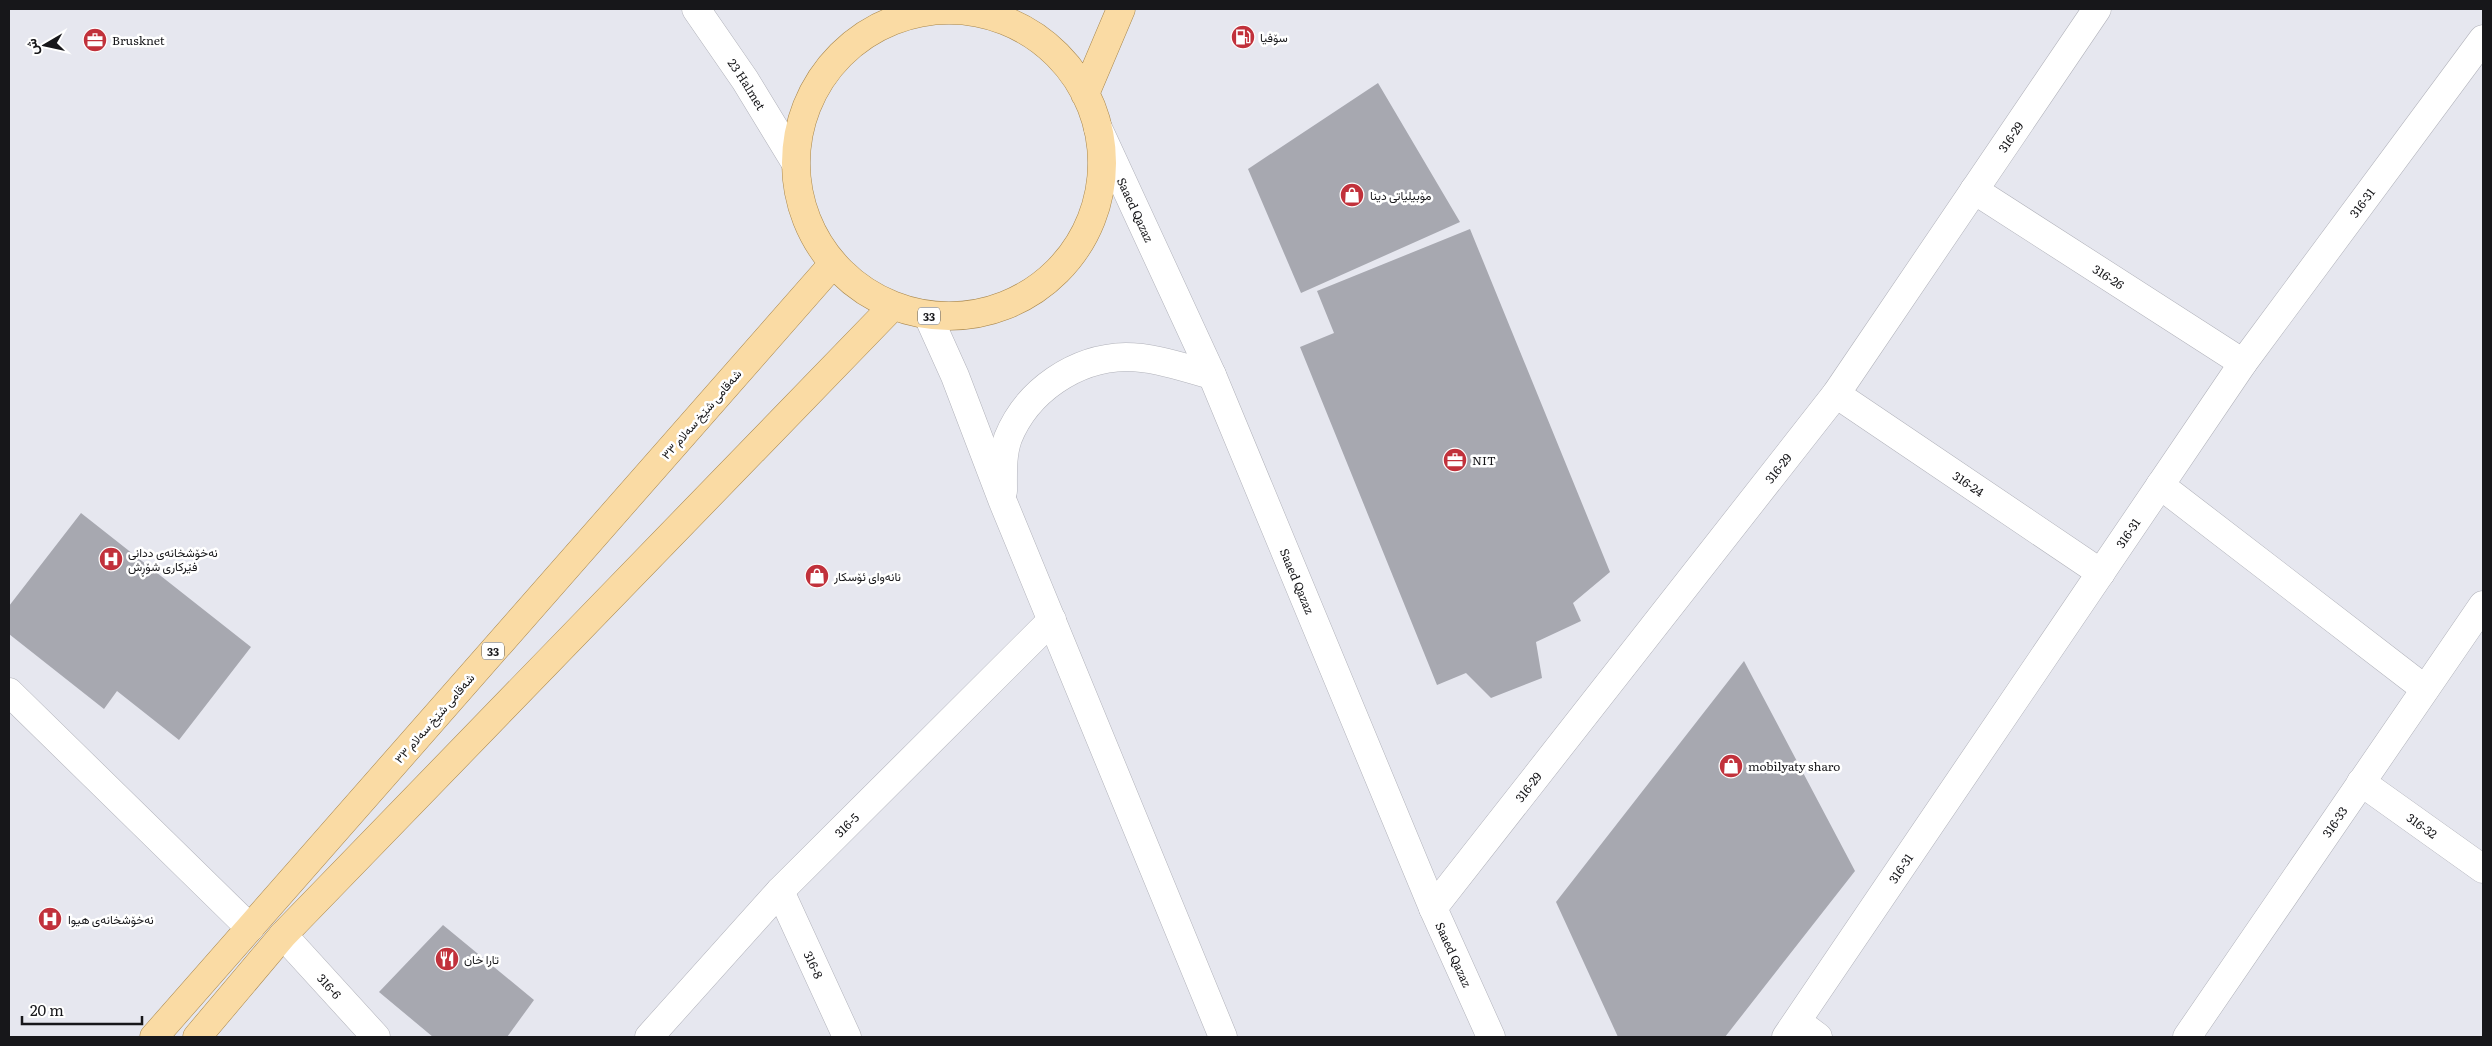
<svg xmlns="http://www.w3.org/2000/svg" width="2492" height="1046" font-family="Literata,Vazirmatn,serif">
<style>
.building{fill:#a7a8b0}
.lines{fill:none;stroke-linecap:round;stroke-linejoin:round}
.minor-casing{stroke:#b1b2ba;stroke-width:29}
.major-casing{stroke:#a8874d;stroke-width:29}
.minor{stroke:#fff;stroke-width:28}
.major{stroke:#fadba4;stroke-width:28}
.labels{text-anchor:middle;dominant-baseline:central;stroke-width:5;stroke-linejoin:round;paint-order:stroke}
.shield{fill:#fff;stroke:#5d5d5f;stroke-width:1}
.shield-label{font-size:11px;font-weight:bold;fill:#17171a}
.poi-label{font-size:12px;fill:#17171a;stroke:#fff;text-anchor:start}
.street-label{font-size:12px;fill:#17171a;stroke:#fff}
</style>
<rect width="100%" height="100%" fill="#e6e7ef"/>
<path class="building" d="M 1378,83 L 1460,222 L 1301,293 L 1248,169 Z
M 1470,229 L 1610,572 L 1573,603 L 1581,621 L 1536,642 L 1542,678 L 1491,698 L 1466,673 L 1437,685 L 1300,347 L 1334,333 L 1317,291 Z
M 81,513 L 251,647 L 179,740 L 117,691 L 104,709 L 9,634 L 9,606 Z
M 1744,661 L 1855,871 L 1725,1037 L 1618,1037 L 1556,902 Z
M 443,925 L 534,1000 L 507,1037 L 433,1037 L 379,992 Z"/>
<g class="lines">
<g class="minor-casing">
<g id="minor">
<path id="s1" d="M 696,9 L 745,80 L 795,162"/>
<path id="s2" d="M 1098,128 L 1212,375 L 1433,908 L 1491,1037"/>
<path id="s3" d="M 1974,190 L 2243,363"/>
<path d="M 928,316 L 955,376 L 1003,502 L 1223,1037"/>
<path id="s4" d="M 1836,394 L 2101,573"/>
<path d="M 2160,485 L 2425,689"/>
<path d="M 1003,491 C 1003,473 1002,455 1008,438 C 1027,391 1075,358 1126,357 C 1155,357 1185,368 1212,375"/>
<path d="M 9,692 L 250,928"/>
<path id="s5" d="M 2361,782 L 2483,869"/>
<path id="s6" d="M 780,891 L 847,1037"/>
<path id="s7" d="M 1433,908 L 1836,394 L 2097,9"/>
<path id="s8" d="M 283,935 L 376,1037"/>
<path d="M 1798,1022 L 1818,1037"/>
<path id="s9" d="M 649,1037 L 780,891 L 1052,620"/>
<path id="s10" d="M 1786,1037 L 2243,363 L 2483,39"/>
<path id="s11" d="M 2187,1037 L 2483,605"/>
</g>
</g>
<g class="major-casing">
<path id="major" d="M796 163a153 153 0 1 1 306 0a153 153 0 1 1-306 0Z
M 1085,94 L 1121,9
M 154,1037 L 832,265
M 197,1037 L 283,935 L 892,307"/>
</g>
<use href="#minor" class="minor"/>
<use href="#major" class="major"/>
</g>
<defs>
<g id="fuel-disc" transform="scale(1.25)"><circle r="9.5" fill="#c1313b" stroke="#fff"/><path d="M-5.5-6h7V0h2V4h1.3V-2.5L3-4.5l.8-.8L6-3V5H2.5V1h-1V6h-7ZM-4.2-4.7v3.2H.2V-4.7Z" fill="#fff"/></g>
<g id="office-disc" transform="scale(1.25)"><circle r="9.5" fill="#c1313b" stroke="#fff"/><path d="M-6-3h4V-5.5h4V-3h4V5H-6ZM-1-4.5V-3h2v-1.5ZM-6 0V1H6V0Z" fill="#fff"/></g>
<g id="shop-disc" transform="scale(1.25)"><circle r="9.5" fill="#c1313b" stroke="#fff"/><path d="M-5-2.5h2.3a2.7 3.5 0 0 1 5.4 0H5L5.5 6h-11ZM-1.5-2.5h3a1.5 2.3 0 0 0-3 0Z" fill="#fff"/></g>
<g id="hospital-disc" transform="scale(1.25)"><circle r="9.5" fill="#c1313b" stroke="#fff"/><path d="M-5-5h3v3.5h4V-5h3V5h-3V1.5h-4V5h-3Z" fill="#fff"/></g>
<g id="restaurant-disc" transform="scale(1.25)"><circle r="9.5" fill="#c1313b" stroke="#fff"/><path d="M-5-6h1v4h1v-4h1v4h1v-4h1v5L-1.5 .5V6h-2V.5L-5-1ZM5-6V6H3V1.5H1.5Q1.5-4 5-6Z" fill="#fff"/></g>
</defs>
<g fill-rule="evenodd">
<use href="#fuel-disc" x="1243" y="37"/>
<use href="#office-disc" x="95" y="40"/>
<use href="#shop-disc" x="1352" y="195"/>
<use href="#office-disc" x="1455" y="460"/>
<use href="#hospital-disc" x="111" y="559"/>
<use href="#shop-disc" x="817" y="576"/>
<use href="#shop-disc" x="1731" y="766"/>
<use href="#hospital-disc" x="50" y="919"/>
<use href="#restaurant-disc" x="447" y="959"/>
</g>
<g class="labels">
<g class="shield">
<rect x="918" y="307.5" width="22" height="17" rx="4"/>
<rect x="482" y="642.5" width="22" height="17" rx="4"/>
</g>
<g class="shield-label">
<text x="929" y="316">33</text>
<text x="493" y="651">33</text>
</g>
<g class="poi-label">
<text x="1260" y="37">سۆفیا</text>
<text x="112" y="40">Brusknet</text>
<text x="1370" y="195">مۆبیلیاتی دینا</text>
<text x="1472" y="460">NIT</text>
<text x="128" y="552">نەخۆشخانەی ددانی<tspan x="128" dy="14">فێرکاری شۆڕش</tspan></text>
<text x="834" y="576">نانەوای ئۆسکار</text>
<text x="1748" y="766">mobilyaty sharo</text>
<text x="68" y="919">نەخۆشخانەی هیوا</text>
<text x="464" y="959">تارا خان</text>
</g>
<g class="street-label">
<text stroke="none"><textPath href="#s1" startOffset="91">23 Halmet</textPath></text>
<text stroke="none"><textPath href="#s7" startOffset="964">316-29</textPath></text>
<text stroke="none"><textPath href="#s10" startOffset="1014">316-31</textPath></text>
<text stroke="none"><textPath href="#s2" startOffset="90">Saaed Qazaz</textPath></text>
<text stroke="none"><textPath href="#s3" startOffset="160">316-26</textPath></text>
<text transform="translate(701 414) rotate(-49)">شەقامی شێخ سەلام ٣٣</text>
<text stroke="none"><textPath href="#s7" startOffset="559">316-29</textPath></text>
<text stroke="none"><textPath href="#s4" startOffset="160">316-24</textPath></text>
<text stroke="none"><textPath href="#s10" startOffset="609">316-31</textPath></text>
<text stroke="none"><textPath href="#s2" startOffset="495">Saaed Qazaz</textPath></text>
<text transform="translate(434 718) rotate(-49)">شەقامی شێخ سەلام ٣٣</text>
<text stroke="none"><textPath href="#s7" startOffset="154">316-29</textPath></text>
<text stroke="none"><textPath href="#s11" startOffset="261">316-33</textPath></text>
<text stroke="none"><textPath href="#s9" startOffset="290">316-5</textPath></text>
<text stroke="none"><textPath href="#s5" startOffset="75">316-32</textPath></text>
<text stroke="none"><textPath href="#s10" startOffset="204">316-31</textPath></text>
<text stroke="none"><textPath href="#s2" startOffset="900">Saaed Qazaz</textPath></text>
<text stroke="none"><textPath href="#s6" startOffset="81">316-8</textPath></text>
<text stroke="none"><textPath href="#s8" startOffset="69">316-6</textPath></text>
</g>
</g>
<rect width="2492" height="1046" fill="none" stroke="#17171a" stroke-width="20"/>
<g transform="translate(45 45) rotate(261)" stroke="#ffffff" stroke-width="4" paint-order="stroke">
<path d="M0-4L9 19L0 12L-9 19Z" fill="#17171a"/>
<text y="-8" font-size="14" font-weight="bold" text-anchor="middle" fill="#17171a">ش</text>
</g>
<path d="M22 1016v8h120v-8" fill="none" stroke="#17171a" stroke-width="2.5"/>
<text x="30" y="1016" font-size="15" fill="#17171a" stroke="#ffffff" stroke-width="4" paint-order="stroke">20 m</text>
</svg>
